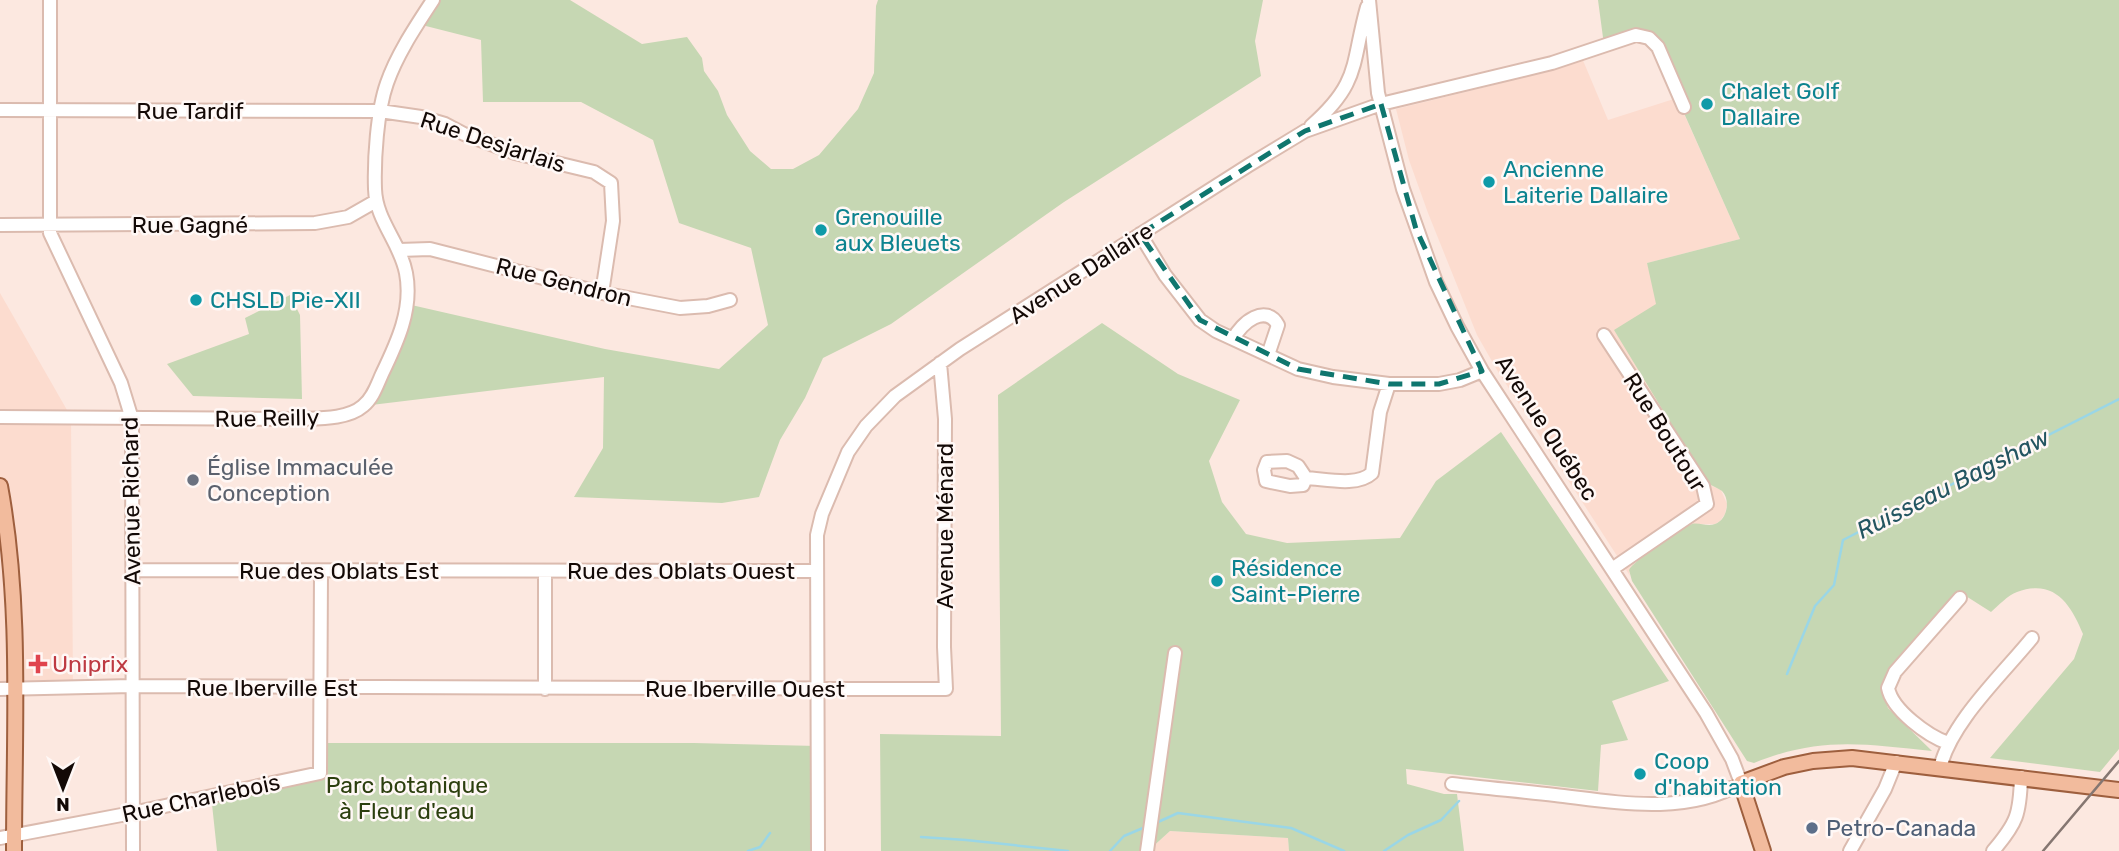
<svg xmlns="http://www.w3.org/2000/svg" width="2119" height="851" font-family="Rubik,sans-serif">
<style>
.built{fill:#fcdccf}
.green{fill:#c6d7b3}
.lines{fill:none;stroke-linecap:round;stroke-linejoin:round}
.stream{stroke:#9ad6e6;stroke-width:2.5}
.minor-casing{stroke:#dbbbaf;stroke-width:16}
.major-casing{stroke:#9e5f3e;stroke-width:18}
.minor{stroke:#fff;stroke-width:12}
.major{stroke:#f2bb9d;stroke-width:14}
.rail{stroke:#857671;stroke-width:2.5}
.marked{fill:none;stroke:#0f766e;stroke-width:5;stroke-dasharray:14 9;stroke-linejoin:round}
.culture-dot{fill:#0f9aa8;stroke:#fff8f6;stroke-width:2.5}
.worship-dot{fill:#6b7280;stroke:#fff8f6;stroke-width:2.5}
.health-dot{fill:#e0444e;stroke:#fff8f6;stroke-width:2.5}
.service-dot{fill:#5c6f8a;stroke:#fff8f6;stroke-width:2.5}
.labels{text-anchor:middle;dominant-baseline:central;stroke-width:5;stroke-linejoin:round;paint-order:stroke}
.culture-label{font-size:23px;fill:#0d838f;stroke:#fff8f6;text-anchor:start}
.street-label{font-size:23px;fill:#130906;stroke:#fff8f6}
.worship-label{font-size:23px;fill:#5b616d;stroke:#fff8f6;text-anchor:start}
.health-label{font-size:23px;fill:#be3a42;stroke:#fff8f6;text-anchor:start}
.park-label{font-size:23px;fill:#2c3f0e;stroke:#fff8f6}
.service-label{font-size:23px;fill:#4e5e75;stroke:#fff8f6;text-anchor:start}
.water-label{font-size:24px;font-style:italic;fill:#235561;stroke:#fff8f6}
</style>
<rect width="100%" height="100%" fill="#fce8e0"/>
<path class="built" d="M 1582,58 L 1608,120 L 1677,98 L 1740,239 L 1647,263 L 1712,486 L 1721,490 L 1727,504 L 1725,514 L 1720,521 L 1715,524 L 1693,524 L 1637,560 L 1629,570 L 1630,576 L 1497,370 L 1477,335 L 1428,213 L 1409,160 L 1396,109 L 1490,86 Z
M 0,293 L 71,417 L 73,687 L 0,689 Z
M 1170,831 L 1288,838 L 1289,851 L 1148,851 Z"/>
<path class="green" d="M 433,0 L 570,0 L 642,44 L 687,37 L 702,58 L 704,71 L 718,91 L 727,115 L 750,151 L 771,169 L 793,169 L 819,155 L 858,109 L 874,73 L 876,6 L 878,0 L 1263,0 L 1255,41 L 1261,76 L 1064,202 L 891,324 L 823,358 L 805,398 L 780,440 L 759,497 L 722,503 L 574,497 L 603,448 L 604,377 L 363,406 L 407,304 L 605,349 L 719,369 L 768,325 L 751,248 L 679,223 L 653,140 L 581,102 L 483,102 L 481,40 L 418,24 Z
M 1598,0 L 2119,0 L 2119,749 L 2100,772 L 1990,758 L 2074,659 L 2083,634 C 2071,605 2055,578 2017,592 C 2008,595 1998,606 1991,612 L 1958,591 L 1886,675 L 1882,690 L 1888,708 L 1932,751 C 1864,744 1820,736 1754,763 L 1747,761 L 1632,581 L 1629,570 C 1633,561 1682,528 1692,524 C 1699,522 1707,527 1715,524 C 1727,520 1731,500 1722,491 C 1718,488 1712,486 1707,483 L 1614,330 L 1656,304 L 1647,263 L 1740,239 L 1655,48 L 1641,40 L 1604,45 Z
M 290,295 L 300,315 L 302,399 L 193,396 L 167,364 L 249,334 L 245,318 Z
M 1102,323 L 1178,374 L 1240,400 L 1209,461 L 1222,502 L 1246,534 L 1287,543 L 1400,538 L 1436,481 L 1501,432 L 1669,681 L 1612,701 L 1628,740 L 1601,745 L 1598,791 L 1406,769 L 1407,784 L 1444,794 L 1457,794 L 1464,851 L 1289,851 L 1288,838 L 1170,831 L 1148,851 L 881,851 L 880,734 L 1001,736 L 998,395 Z
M 320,743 L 694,743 L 818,746 L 818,851 L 217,851 L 211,795 L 319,773 Z"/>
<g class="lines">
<path class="stream" d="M 1787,674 L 1815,606 L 1834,585 L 1843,540 L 2119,399
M 1158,822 L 1178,813 L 1291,828 L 1344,851
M 921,837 L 966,840 L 1068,851
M 748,851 L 760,847 L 770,833
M 1110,851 L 1124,836 L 1143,828
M 1384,851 L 1408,835 L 1441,820 L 1459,801"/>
<g class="minor-casing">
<path id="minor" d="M 50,0 L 50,233 L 121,383 L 132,419 L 133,851
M 1369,0 L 1378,93 L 1403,189 L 1436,282 L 1457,326 L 1482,371 L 1706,713 L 1732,759 L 1741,783 C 1685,816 1615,802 1555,795 C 1520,791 1486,788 1452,784
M 0,110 L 380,111 L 421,117 L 445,124 L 464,134 L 515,153 L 594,172 L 611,183 L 613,221 L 602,293
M 1311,126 C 1361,82 1351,64 1367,7
M 0,225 L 315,223 L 348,217 L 376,201
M 1140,234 L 1165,275 L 1200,320 L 1216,331 L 1298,369 L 1333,377 L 1389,384 L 1439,384 L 1460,380 L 1482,371
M 399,250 L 430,249 L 602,293 L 680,308 L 708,306 L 730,300
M 1604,335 L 1703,486 L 1707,504 L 1612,569
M 1234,338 C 1241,323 1266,303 1278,325 L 1268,355
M 0,417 L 296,419 C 316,418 347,420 363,406 C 373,398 377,385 382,374 C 397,343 413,309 406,273 C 400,242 376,221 375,189 C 374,160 377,111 387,83 C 397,54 416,26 433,0
M 1287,461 L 1298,466 L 1306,478 L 1303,485 L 1290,486 L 1266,481 L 1264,470 L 1267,462 Z
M 1306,478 C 1326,479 1357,487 1372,473 L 1380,412 L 1389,384
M 133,570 L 817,571
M 0,689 L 132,686 L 946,689 L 944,647 L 945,419 L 940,363
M 545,689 L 545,571
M 1948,743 C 1928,736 1892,710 1888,688 L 1895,672 L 1960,598
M 1940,768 C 1951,722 2002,675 2032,638
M 0,838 L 132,813 L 320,773 L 321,572
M 818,851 L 817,535 L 822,514 L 848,452 L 866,426 L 895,396 L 960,349 L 1249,165 L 1305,131 L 1381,104 L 1552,63 L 1636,35 L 1649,38 L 1658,47 L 1684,107
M 1147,851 L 1175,653
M 1850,851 L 1885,789 L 1896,762
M 1993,851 C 2017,823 2020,814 2021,777"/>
</g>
<g class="major-casing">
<path id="major" d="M 0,486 C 22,605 14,730 14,851
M 1763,851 L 1741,783 L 1784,767 L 1813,761 L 1852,758 L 2119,790"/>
</g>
<use href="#minor" class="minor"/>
<use href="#major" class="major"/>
<path class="rail" d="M 2043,851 L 2119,761"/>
</g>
<path class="marked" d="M 1381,104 L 1416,229 L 1482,371 L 1439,384 L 1389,384 L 1298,369 L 1200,320 L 1140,234 L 1305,131 Z"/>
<g class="culture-dot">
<circle cx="1707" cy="104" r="7"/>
<circle cx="1489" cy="182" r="7"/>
<circle cx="821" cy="230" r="7"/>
<circle cx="196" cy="300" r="7"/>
<circle cx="1217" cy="581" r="7"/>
<circle cx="1640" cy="774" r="7"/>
</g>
<circle class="worship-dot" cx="193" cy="480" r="7"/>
<path class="health-dot" d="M34.5 653.5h7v7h7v7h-7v7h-7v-7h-7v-7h7z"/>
<circle class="service-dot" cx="1812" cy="828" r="7"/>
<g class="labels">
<g class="culture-label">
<text x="1721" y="91">Chalet Golf<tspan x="1721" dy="26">Dallaire</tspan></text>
<text x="1503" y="169">Ancienne<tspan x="1503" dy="26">Laiterie Dallaire</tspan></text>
<text x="835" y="217">Grenouille<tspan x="835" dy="26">aux Bleuets</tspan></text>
<text x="210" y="300">CHSLD Pie-XII</text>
<text x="1231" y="568">Résidence<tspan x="1231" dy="26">Saint-Pierre</tspan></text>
<text x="1654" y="761">Coop<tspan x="1654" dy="26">d'habitation</tspan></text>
</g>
<g class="street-label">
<text x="190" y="111">Rue Tardif</text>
<text transform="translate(493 142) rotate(18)">Rue Desjarlais</text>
<text x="190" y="225">Rue Gagné</text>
<text transform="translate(1081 273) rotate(-33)">Avenue Dallaire</text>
<text transform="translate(564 282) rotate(14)">Rue Gendron</text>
<text transform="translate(267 418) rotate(-1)">Rue Reilly</text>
<text transform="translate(1547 428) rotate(57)">Avenue Québec</text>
<text transform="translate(1665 432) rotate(58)">Rue Boutour</text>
<text transform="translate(131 501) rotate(-91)">Avenue Richard</text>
<text transform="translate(945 526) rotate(-90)">Avenue Ménard</text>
<text x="339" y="571">Rue des Oblats Est</text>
<text x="681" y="571">Rue des Oblats Ouest</text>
<text x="272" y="688">Rue Iberville Est</text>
<text x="745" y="689">Rue Iberville Ouest</text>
<text transform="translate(201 798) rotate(-12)">Rue Charlebois</text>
</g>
<g class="worship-label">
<text x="207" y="467">Église Immaculée<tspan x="207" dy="26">Conception</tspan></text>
</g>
<g class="health-label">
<text x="52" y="664">Uniprix</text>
</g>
<g class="park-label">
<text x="407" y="785">Parc botanique<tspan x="407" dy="26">à Fleur d'eau</tspan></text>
</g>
<g class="service-label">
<text x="1826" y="828">Petro-Canada</text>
</g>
<g class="water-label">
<text transform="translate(1953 484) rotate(-27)">Ruisseau Bagshaw</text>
</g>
</g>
<g transform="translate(63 788) rotate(180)" stroke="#fff8f6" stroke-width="5" paint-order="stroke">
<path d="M0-5L12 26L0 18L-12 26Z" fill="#130906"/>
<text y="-10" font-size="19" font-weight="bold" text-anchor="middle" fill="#130906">N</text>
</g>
</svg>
